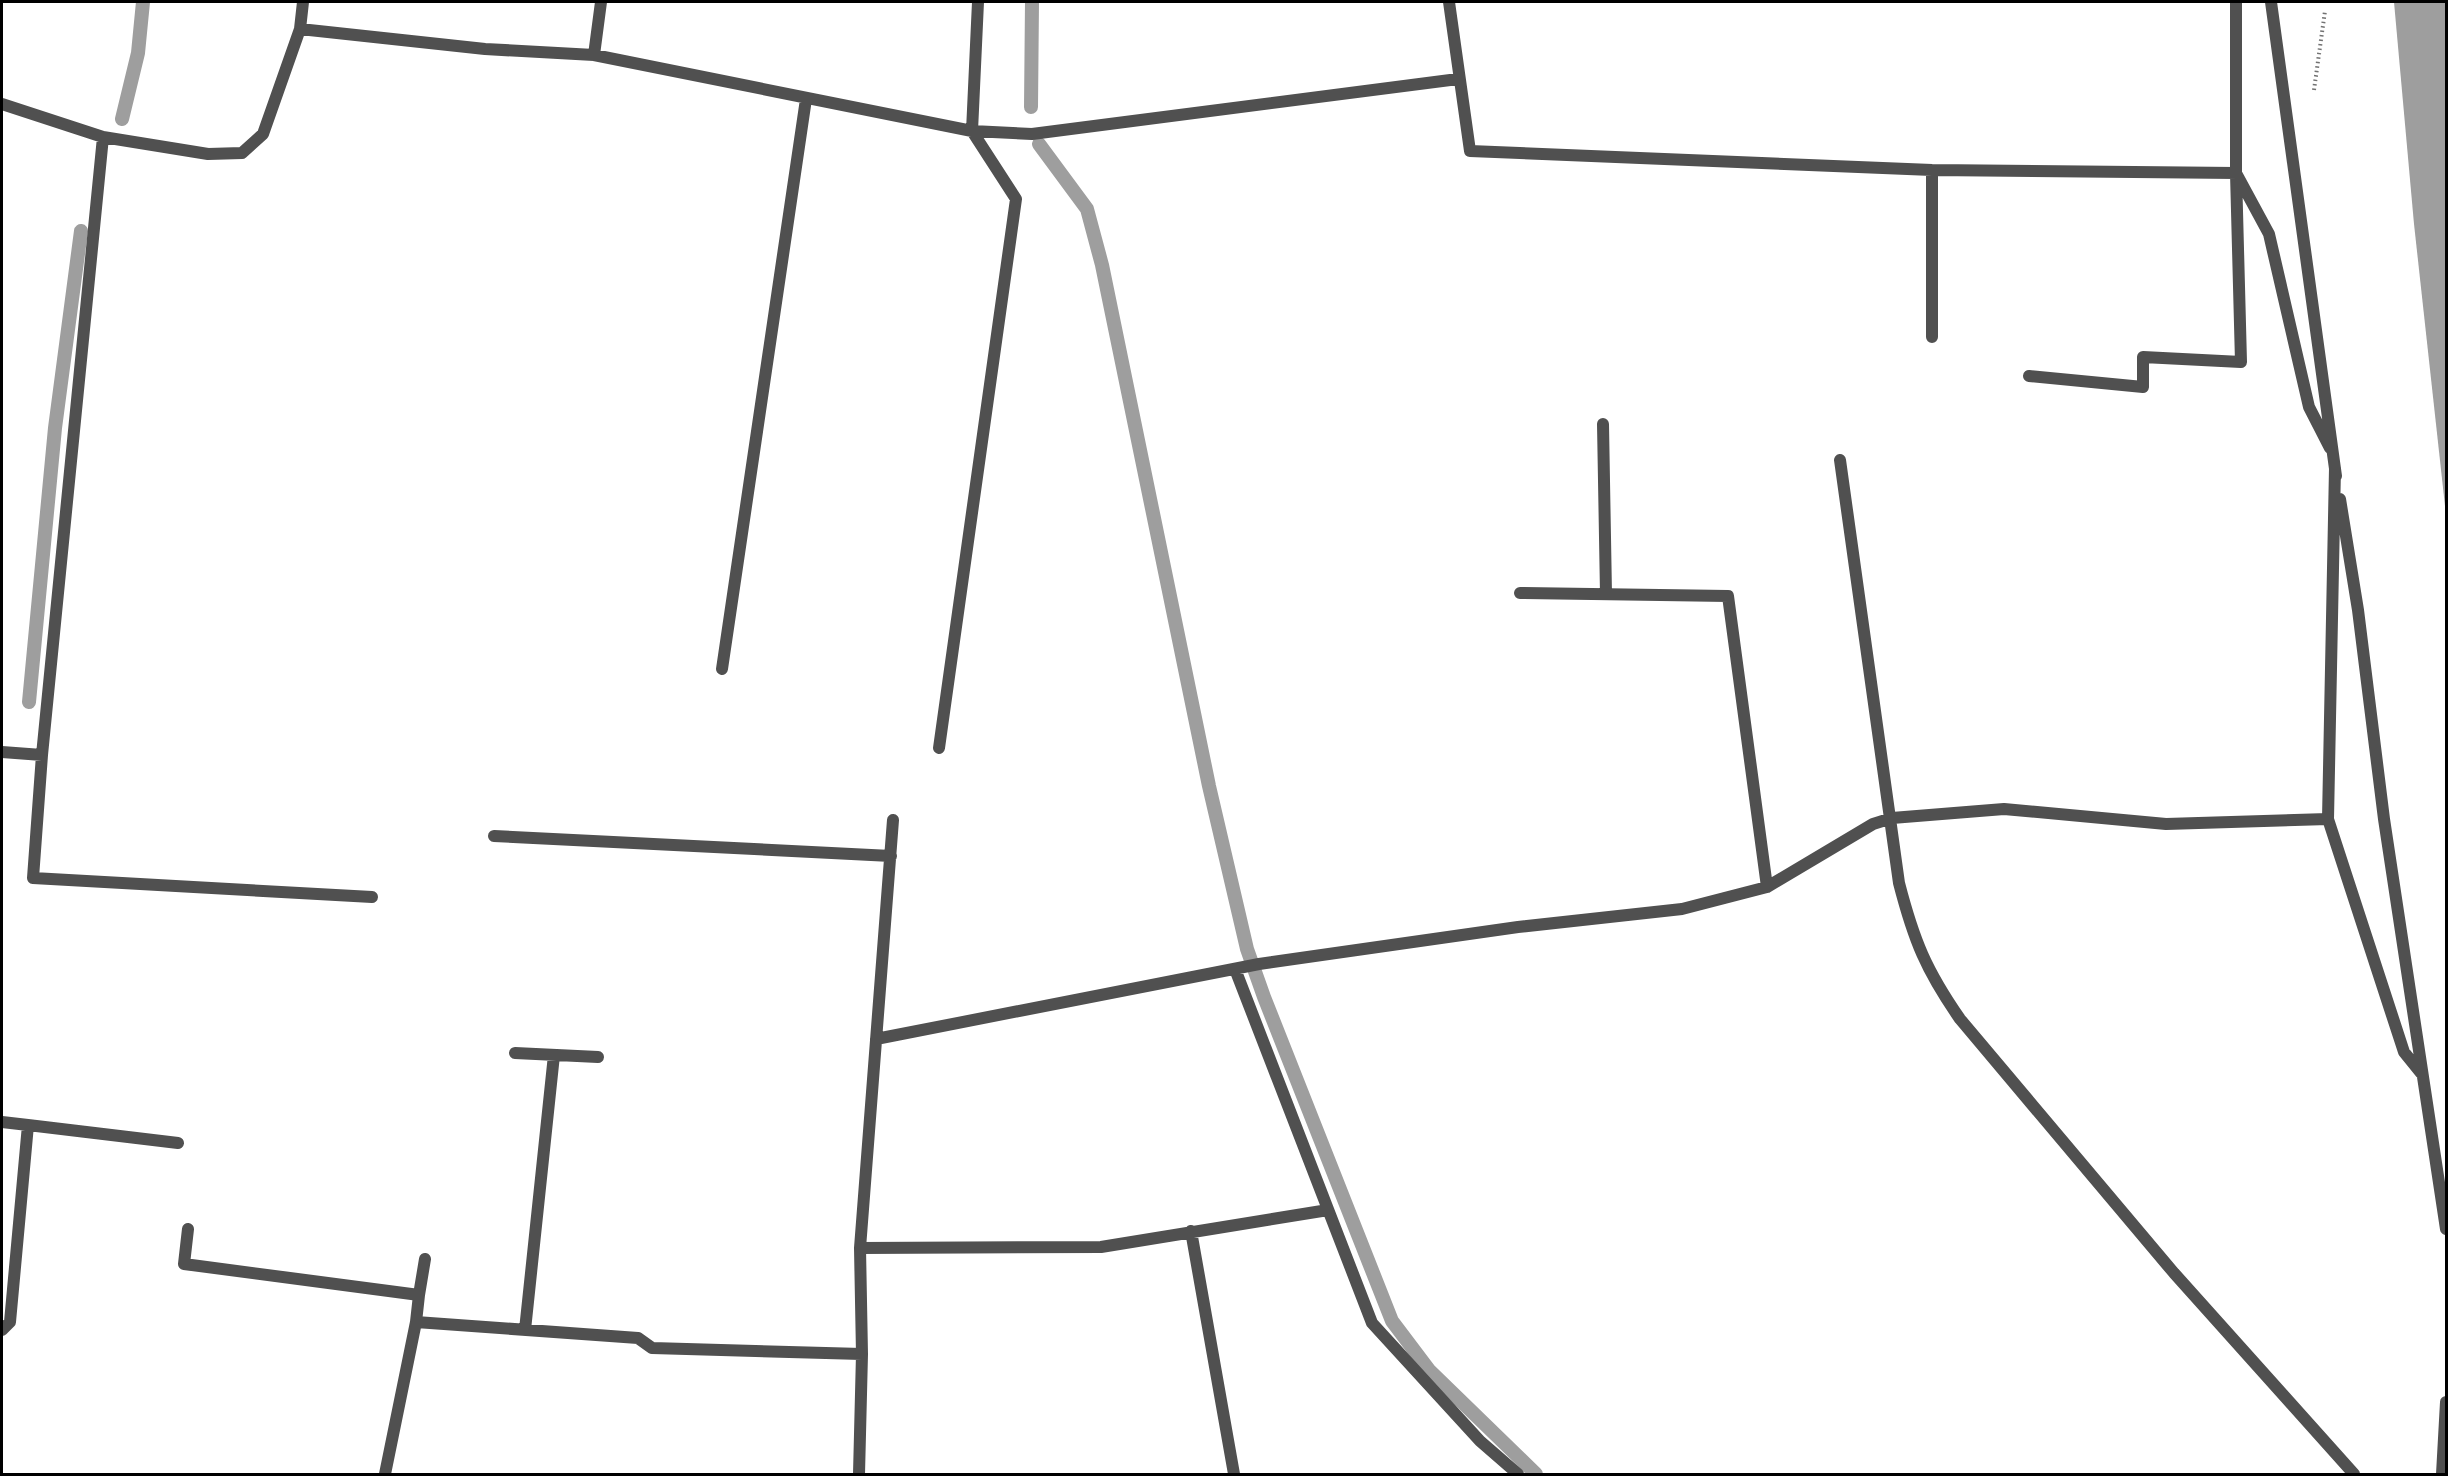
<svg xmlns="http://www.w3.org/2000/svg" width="2448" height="1476" font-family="Helvetica,sans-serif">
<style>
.water{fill:#9e9e9e}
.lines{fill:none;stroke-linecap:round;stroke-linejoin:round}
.stream{stroke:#9e9e9e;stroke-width:14}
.path{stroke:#727272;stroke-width:4;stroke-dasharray:1.5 3;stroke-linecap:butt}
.minor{stroke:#505050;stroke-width:12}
</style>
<rect width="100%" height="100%" fill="#fff"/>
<path class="water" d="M 2394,2 L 2446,2 L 2446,515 L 2414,224 Z"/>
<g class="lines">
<path class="stream" d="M 1031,107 L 1032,2
M 122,119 L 138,53 L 143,2
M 1039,144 L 1087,209 L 1102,265 L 1209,786 L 1247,949 L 1264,997 L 1392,1321 L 1429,1370 L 1536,1474
M 29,702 L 55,428 L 81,231"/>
<path class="path" d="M 2314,90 L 2325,11"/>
<path class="minor" d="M 1449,2 L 1470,151 L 1932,170 L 2236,173 L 2269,234 L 2309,407 L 2330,448
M 2271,2 L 2336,476
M 300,29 L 303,2
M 594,55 L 601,2
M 2,104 L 103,137 L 208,154 L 242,153 L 263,134 L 300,29 L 485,49 L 594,55 L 972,131 L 1032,134 L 1458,79
M 1932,170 L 1932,337
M 2029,376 L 2143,387 L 2143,357 L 2241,362 L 2236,173 L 2236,2
M 1603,424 L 1606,594
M 1840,460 L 1899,883 C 1914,941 1926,970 1960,1019 L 2174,1273 L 2354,1474
M 2340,499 L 2358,610 L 2384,819 L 2446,1229
M 1520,593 L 1728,596 L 1767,887
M 722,669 L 806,99
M 939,748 L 1016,199 L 972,131 L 978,2
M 2,752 L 42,755 L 103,137
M 42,755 L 33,878 L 372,897
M 2328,819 L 2404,1052 L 2421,1073
M 494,836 L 891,856
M 1235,969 L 1372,1323 L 1480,1441 L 1518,1474
M 876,1039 L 1259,964 L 1518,927 L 1682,909 L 1767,887 L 1873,824 L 1892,818 L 2004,809 L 2166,824 L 2328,819 L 2335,468
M 515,1053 L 598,1057
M 2,1122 L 28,1125
M 188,1229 L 184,1264 L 419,1295 L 416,1322 L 638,1338 L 652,1348 L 862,1354
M 1191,1231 L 1234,1474
M 860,1248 L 1101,1247 L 1328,1210
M 419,1295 L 425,1259
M 2,1330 L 10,1322 L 28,1125 L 178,1143
M 525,1330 L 554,1055
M 385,1474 L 416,1322
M 859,1474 L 862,1354 L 860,1248 L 893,820
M 2442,1474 L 2446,1402"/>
</g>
<rect width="2448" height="1476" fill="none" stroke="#000000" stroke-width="6"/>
</svg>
